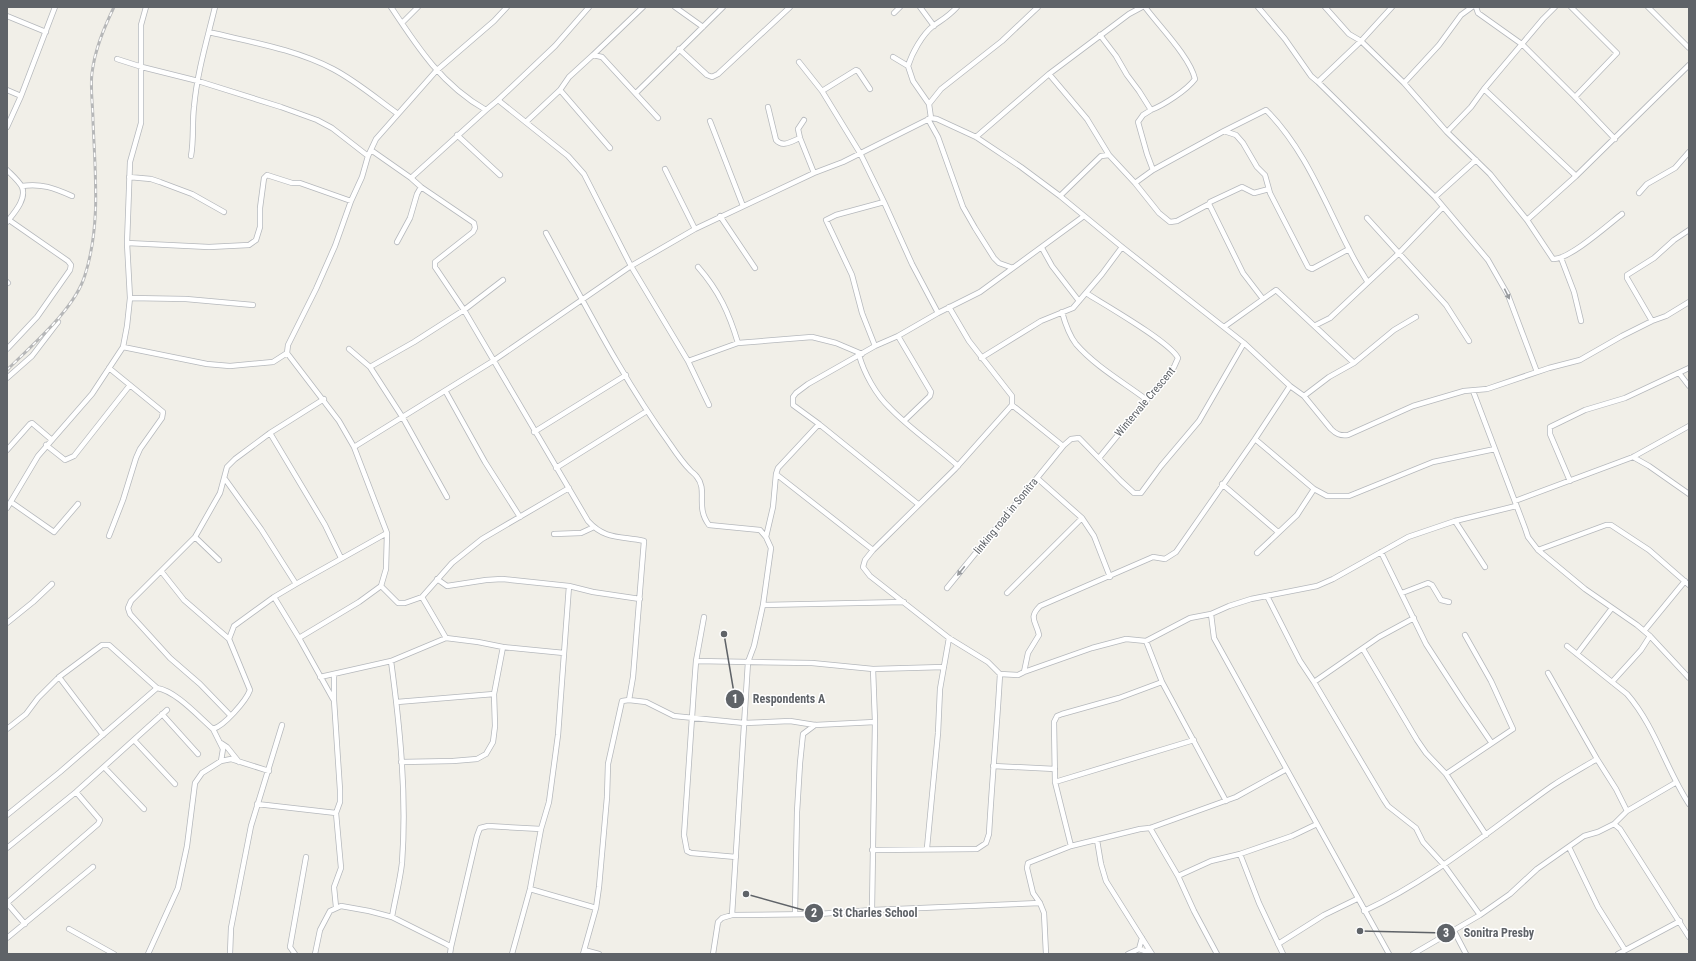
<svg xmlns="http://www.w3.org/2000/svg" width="1696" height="961" font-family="'Roboto Condensed',sans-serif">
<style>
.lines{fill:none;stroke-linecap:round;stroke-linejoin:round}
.street-casing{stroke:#b5b8bc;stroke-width:6}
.street{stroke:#fff;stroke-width:4.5}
.rail-casing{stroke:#b6b7b8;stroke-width:3}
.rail{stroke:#fff;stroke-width:1.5;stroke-dasharray:4.5;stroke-linecap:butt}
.oneway{fill:#979a9d}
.labels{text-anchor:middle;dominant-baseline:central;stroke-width:3;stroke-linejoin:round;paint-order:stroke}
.street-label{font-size:11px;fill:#5f6368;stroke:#fff}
.leader{fill:none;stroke:#5f6368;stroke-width:1.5}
.callout-dot{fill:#5f6368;stroke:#fff;stroke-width:1.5}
.mark-label{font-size:12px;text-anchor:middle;font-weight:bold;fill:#fff}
.callout-label{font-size:12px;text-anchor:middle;font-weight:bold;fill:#5f6368;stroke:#fff;stroke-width:3;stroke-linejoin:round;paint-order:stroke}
</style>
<rect width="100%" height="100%" fill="#f1efe8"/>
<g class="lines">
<g class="street-casing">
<path id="street" d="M 391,7 C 418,48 442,85 486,110 L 498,100 L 568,156 L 584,174 L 631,266 L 688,361 L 738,343 L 812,337 L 836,343 L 862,354
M 675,7 L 703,27
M 920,7 L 934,26
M 1145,7 C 1159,26 1190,57 1195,79 C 1187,90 1164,105 1151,110
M 1258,7 L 1285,39 L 1311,76 L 1318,82 L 1435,197 L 1488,260 L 1508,295 L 1537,372
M 1325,7 L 1349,34 L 1361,41 L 1404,83 L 1447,132 L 1490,174 L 1527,220 L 1553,259 C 1569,260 1609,224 1622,214
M 1476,7 L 1478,13 L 1523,45 L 1575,97 L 1615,139
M 1571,7 L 1617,53 L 1575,97
M 1648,7 L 1689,48
M 894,13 L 900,7
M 7,16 L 46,32
M 402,23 L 418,7
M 209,32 C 250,42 295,49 333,69 C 356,81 377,99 398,114
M 1100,35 L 1116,56 L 1127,75 L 1139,91 L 1151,110 L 1143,115 L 1138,122 L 1147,154 L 1153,170
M 679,49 L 707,75 L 712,77 L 718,74 L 790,7
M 593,55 L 643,7
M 893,57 L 908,66
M 117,59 L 142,67 L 198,81 L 281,107 L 317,120 L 332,128 L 368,156
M 799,62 L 822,91 L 860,153 L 884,202 L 912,264 L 938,313
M 1049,74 L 1087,119 L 1109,155
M 1318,82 L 1361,41 L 1392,7
M 1404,83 L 1439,45 L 1461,15 L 1472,7
M 1484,89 L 1576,176
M 7,90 L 21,96
M 560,90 L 610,148
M 822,91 L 856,70 L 858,71 L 870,89
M 636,93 L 723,7
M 498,100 L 555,46 L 589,7
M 929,104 L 913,81 L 908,66 C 912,53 922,35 933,26 C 943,19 948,17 957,7
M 768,107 L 776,140 C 783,148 792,141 800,138
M 486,110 L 411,178 L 421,187 L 474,223 L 475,228 L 473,232 L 435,262 L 435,267 L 464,310 L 503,280
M 931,118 L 929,104 L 941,89 L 1002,41 L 1038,7
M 928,119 L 938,137 L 963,207 L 975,228 L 994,258 L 999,263 L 1013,268
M 804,120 L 798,129 L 800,138 L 814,173
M 710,121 L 743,206
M 526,122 L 560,90 L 569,77 L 593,55 L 602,57 L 658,118
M 7,127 L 21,96 L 55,7
M 1224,131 L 1236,135 L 1243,143 L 1257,167 L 1265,175 L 1270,193 L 1308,267 L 1312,269 L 1349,249
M 1447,132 L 1471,107 L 1484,89 L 1543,19 L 1555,7
M 457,135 L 500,175
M 976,137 L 1049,74 L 1129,14 L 1142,7
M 371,150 L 411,178
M 191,156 C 194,140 192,123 194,107 C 197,73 207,40 215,7
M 665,169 L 695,229
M 7,170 C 12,175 19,181 22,187 C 27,199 14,213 7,222
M 129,177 L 151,179 L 160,182 L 192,194 L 224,212
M 1135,183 L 1153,170 L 1224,131 L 1266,110 C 1305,149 1324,201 1349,249 C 1354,260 1361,271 1367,281
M 22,186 C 41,183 54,188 72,196
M 1639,193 L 1647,184 L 1675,168 L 1689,152
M 1060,196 L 1101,156 L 1109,155 L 1135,183 L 1159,213 L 1170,222 L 1177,221 L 1209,204
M 1435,197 L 1476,160
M 720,216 L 755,268
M 1367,218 L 1446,305 L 1469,341
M 1527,220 L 1576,176 L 1689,65
M 546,233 C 585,304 622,378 670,444 C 676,453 683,463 691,471 C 693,473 695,474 697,477 C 708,490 695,507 709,525 L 760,530 L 766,537 L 771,548 L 763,605 L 754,646 L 748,662 L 732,915
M 397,242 L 410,218 L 417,194 L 421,187
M 127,243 L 209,247 L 249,245 L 256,240 L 260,227 L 260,208 L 264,178 L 267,175 L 292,183 L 300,183 L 351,201
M 1042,248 L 1052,266 L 1079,301
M 1561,258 L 1574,292 L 1581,321
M 698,267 C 719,291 729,313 738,343
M 7,282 L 8,283
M 1086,293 C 1105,305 1170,342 1178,358 L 1174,367 L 1099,458
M 130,298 L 186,299 L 253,305
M 1263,299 L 1243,273 L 1209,204 L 1210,202 L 1242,187 L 1254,193 L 1269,189
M 949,307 L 969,341 L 1012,396 L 1012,405 L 955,469 L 873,550 L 865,560 L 863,567 L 870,576 L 949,638 L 988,662 L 1000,674 L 1018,675 L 1024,672 L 1028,653 L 1039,635 C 1036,621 1028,618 1040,606 L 1153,557 L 1165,559 L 1176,552 L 1255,439 L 1290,386
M 1062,312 C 1065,323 1069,335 1076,344 C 1095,366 1123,382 1147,400
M 1652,321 L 1627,278 L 1627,275 L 1654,258 L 1674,240 L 1689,230
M 1316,325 L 1330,318 L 1399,253 L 1443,207
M 1224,327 L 1276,290 L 1354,363
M 898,336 L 931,392 L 930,396 L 904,421
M 875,346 L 862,313 L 852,275 L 826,220 L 836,215 L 884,202
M 123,347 L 207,364 L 230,366 L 273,362 L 287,353
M 7,349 L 37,317 L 70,270 L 71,265 L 68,261 L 9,220
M 349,349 L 370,367 L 403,418 L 447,497
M 859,355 C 864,373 876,395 890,408 C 910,429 936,446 958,466
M 981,358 L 1041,321 L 1073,308 L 1102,274 L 1122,247
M 688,361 L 709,405
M 370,367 L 414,342 L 464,310 L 588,521 C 605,540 621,536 644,541 L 633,677 L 629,700
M 1679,373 L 1689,386
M 7,378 L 32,356 L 58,322
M 1473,391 L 1525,528 L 1528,537 L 1538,550 L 1585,589 L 1637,625 L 1650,636 L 1689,678
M 446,392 L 485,462 L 520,517
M 1304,396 L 1329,377 L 1354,363 L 1394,330 L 1416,317
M 1012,405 L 1063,446 L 1071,439 L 1079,438 L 1121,481 L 1134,493 L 1141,493 L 1161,466 L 1199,421 L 1244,343
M 819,424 L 793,405 L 793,397 L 796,393 L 808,384 L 875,346 L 898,336 L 938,313 L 980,292 L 1084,216
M 534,432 L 626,375
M 270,433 L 325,525 L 341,558
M 1255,439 L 1314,489 L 1327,496 L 1349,496 L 1433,462 L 1495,449
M 46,445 L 65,460 L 74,456 L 130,385
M 354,447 L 493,361 L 631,266 L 695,229 L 814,173 L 843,162 L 931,118 L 937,119 L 976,137 L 1021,167 L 1060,196 L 1122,247 L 1244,343 L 1290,386 L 1304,396 L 1331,429 C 1336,434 1340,436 1348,435 L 1413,406 L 1464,391 L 1487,389 L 1549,368 L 1580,360 L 1622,336 L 1652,321 L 1666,316 L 1689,302
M 7,450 L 30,424 L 32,423 L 52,440
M 1633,457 L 1649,466 L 1689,494
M 556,468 L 647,411
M 1037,478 L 1082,518 L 1094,536 L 1110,577
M 225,479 L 261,529 L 296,584
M 1570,481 L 1550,434 L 1550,427 L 1585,410 L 1625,398 L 1689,368
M 1222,484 L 1278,532
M 1515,501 L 1633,457 L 1689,426
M 11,502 L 54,532 L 78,504
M 7,508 L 38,456 L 92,394 L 123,347 L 127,326 L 130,298 L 127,243 L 130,162 L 141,123 L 141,25 L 146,7
M 1455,521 L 1485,567
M 554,534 L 581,533 L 594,527
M 109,536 L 123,500 L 136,458 L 140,449 L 162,418 L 163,412 L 109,368
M 195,537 L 219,560
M 766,537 L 773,507 L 776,474
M 873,550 L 776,474 L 778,468 L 819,424 L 918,504
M 1538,550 L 1606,525 L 1611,525 L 1649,550 L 1689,585
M 1381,552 L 1426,644 L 1463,701 L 1491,742
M 1257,553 L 1297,515 L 1314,489
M 161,571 L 131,601 L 128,608 L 130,614 L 170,658 L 200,684 L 230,715
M 437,579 L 447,586 L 486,580 L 502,579 L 569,586
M 381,586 L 398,603 L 405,603 L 422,597
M 947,588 L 1064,445
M 1007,593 L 1082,518
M 1402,593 L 1428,583 L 1432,585 L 1441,600 L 1449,602
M 1267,596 L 1300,661 L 1314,682 L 1384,800 L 1388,806 L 1416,828 L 1423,842 L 1444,865 L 1480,915
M 274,597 L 299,638 L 333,699
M 763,605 L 904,602
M 1211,614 L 1214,638 L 1389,954
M 704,617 L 696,661 L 694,688 L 684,835 L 687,851 L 691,853 L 736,857
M 7,623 L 33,602 L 52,584
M 1644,631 L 1685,581
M 299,638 L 359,602 L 381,586 L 386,569 L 387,533 L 354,447 L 339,421 L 287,353 L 288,345 L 316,289 L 335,246 L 351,201 L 362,177 L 368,156 L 376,139 L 436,71 L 494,21 L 507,7
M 446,638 L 422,597 L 452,563 L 482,539 L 569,488
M 229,639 L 234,626 L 274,597 L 296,584 L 387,533
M 1146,641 L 1162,682 L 1226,801
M 1567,646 L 1627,694 C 1655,726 1666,769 1689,804
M 1363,649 L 1417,740 L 1426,753 L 1446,774 L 1486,835
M 1577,654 L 1612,608
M 391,661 C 400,727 407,796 402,863 C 400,881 395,899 392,917
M 696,661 L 812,663 L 873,669 L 944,667
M 1024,672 L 1092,648 L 1126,639 L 1146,641 L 1190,618 L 1211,614 L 1229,606 L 1251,599 L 1317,586 L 1333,579 L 1408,537 L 1455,521 L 1516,506
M 1548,673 L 1597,759 L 1616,789 L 1627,811
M 59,677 L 103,735
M 320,677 L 391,661 L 446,638 L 478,642 L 503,647 L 564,653
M 1314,682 L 1379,637 L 1414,618
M 1612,682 L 1641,650 L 1650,636
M 397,702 L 494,694
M 162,714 L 198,754
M 7,729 L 26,714 L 38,698 L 59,677 L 102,645 L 109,645 L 157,688 C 176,691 198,716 213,729 C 224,726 246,701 250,690 L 229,639 L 184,600 L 161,571 L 195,537 L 220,493 L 227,467 L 235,459 L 270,433 L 324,399
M 213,729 L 223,749 L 221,761
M 134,740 L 175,784
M 221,743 L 227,747 L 239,762
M 401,762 L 453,761 L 477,759 L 486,754 L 493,742 L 495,726 L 494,694 L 503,647
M 993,766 L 1055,769
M 104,767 L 144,809
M 1446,774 L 1513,729 L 1491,681 L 1465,635
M 1055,782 L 1194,740
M 257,804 L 336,813 L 340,802 L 340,790 L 334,700 L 334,675
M 7,815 L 60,772 L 157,688
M 1614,824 L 1620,829 L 1689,937
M 1150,828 L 1178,876 L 1194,911 L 1217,954
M 1097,840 L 1101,864 L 1106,881 L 1152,954
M 1071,846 L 1055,782 L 1054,722 L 1057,716 L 1062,714 L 1119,698 L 1162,682
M 1569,847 L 1598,907 L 1625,950
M 7,848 L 76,792 L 167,710
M 927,848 L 938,733 L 940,689 L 949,638
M 872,850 L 977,849 L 986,843 L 989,834 C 992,780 997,728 1000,674
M 1240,854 L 1259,903 L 1283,954
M 1178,876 L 1211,861 L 1240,854 L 1292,836 L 1317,824
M 530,889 L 596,908
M 7,903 L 98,824 L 100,820 L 76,792
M 7,903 L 25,924
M 336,907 L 334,887 L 341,868 L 336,813
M 872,910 L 875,722 L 873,669
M 1364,911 C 1433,879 1491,829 1552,786 C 1567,776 1582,768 1597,759
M 795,914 L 797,812 L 800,763 L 803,734 L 815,725
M 69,929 L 114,954
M 1454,931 L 1466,954
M 7,938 L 93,867
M 1278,944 L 1324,915 L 1357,899
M 451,947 L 477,836 L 480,828 L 488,826 L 541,829
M 1139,949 L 1142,938
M 584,950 L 599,954
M 148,954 L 178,888 L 187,846 L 195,783 L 202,773 L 221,761 L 231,759 L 269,771
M 230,954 L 231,928 L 251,826 L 282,725
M 295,954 L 290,947 L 306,857
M 315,954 L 320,930 L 330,911 L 341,906 L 369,911 L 392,917 L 446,944 L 451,947 L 450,954
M 512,954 L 530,889 L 541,829 L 549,802 L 558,735 L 569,586 L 593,592 L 640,599
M 583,954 L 596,908 L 599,887 L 607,797 L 608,764 L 622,701 L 629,700 L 646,702 L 674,716 L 744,723 L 790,721 L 815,725 L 875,722
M 713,954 L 718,922 L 722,918 L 732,915 L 819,914 L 872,910 L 1040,903
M 1046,954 L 1044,913 L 1040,903 L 1033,893 L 1027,868 L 1028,863 L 1071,846 L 1140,829 L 1150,828 L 1236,797 L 1285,770
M 1128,954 L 1139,949 L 1151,953
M 1413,954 L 1480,915 L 1510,894 L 1537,869 L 1584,836 L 1598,832 L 1614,824 L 1627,811 L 1675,783
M 1618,954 L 1680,921"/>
</g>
<use href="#street" class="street"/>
<g class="rail-casing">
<path id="rail" d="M 7,370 C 32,345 75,309 85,275 C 101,225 95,172 93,121 C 93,106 90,88 92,73 C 95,49 104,28 114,7"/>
</g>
<use href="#rail" class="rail"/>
</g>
<defs><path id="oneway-solid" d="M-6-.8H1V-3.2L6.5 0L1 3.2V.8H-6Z"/></defs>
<g class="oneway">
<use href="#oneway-solid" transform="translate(1507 294) rotate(64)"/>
<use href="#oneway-solid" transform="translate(961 571) rotate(129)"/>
</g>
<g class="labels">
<g class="street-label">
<text transform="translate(1145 402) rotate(-50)">Wintervale Crescent</text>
<text transform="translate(1006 516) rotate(-51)">linking road in Sonitra</text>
</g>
</g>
<path class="leader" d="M724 634L735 699M746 894L814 913M1360 931L1446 933"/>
<g class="callout-dot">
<circle cx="724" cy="634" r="4"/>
<circle cx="746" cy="894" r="4"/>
<circle cx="1360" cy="931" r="4"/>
<circle cx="735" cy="699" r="10"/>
<circle cx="814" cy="913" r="10"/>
<circle cx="1446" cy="933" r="10"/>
</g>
<g class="mark-label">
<text x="735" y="703">1</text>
<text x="814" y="917">2</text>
<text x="1446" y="937">3</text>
</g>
<g class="callout-label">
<text x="789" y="703">Respondents A</text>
<text x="875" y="917">St Charles School</text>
<text x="1499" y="937">Sonitra Presby</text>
</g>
<rect width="1696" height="961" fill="none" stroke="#5f6368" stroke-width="16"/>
</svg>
